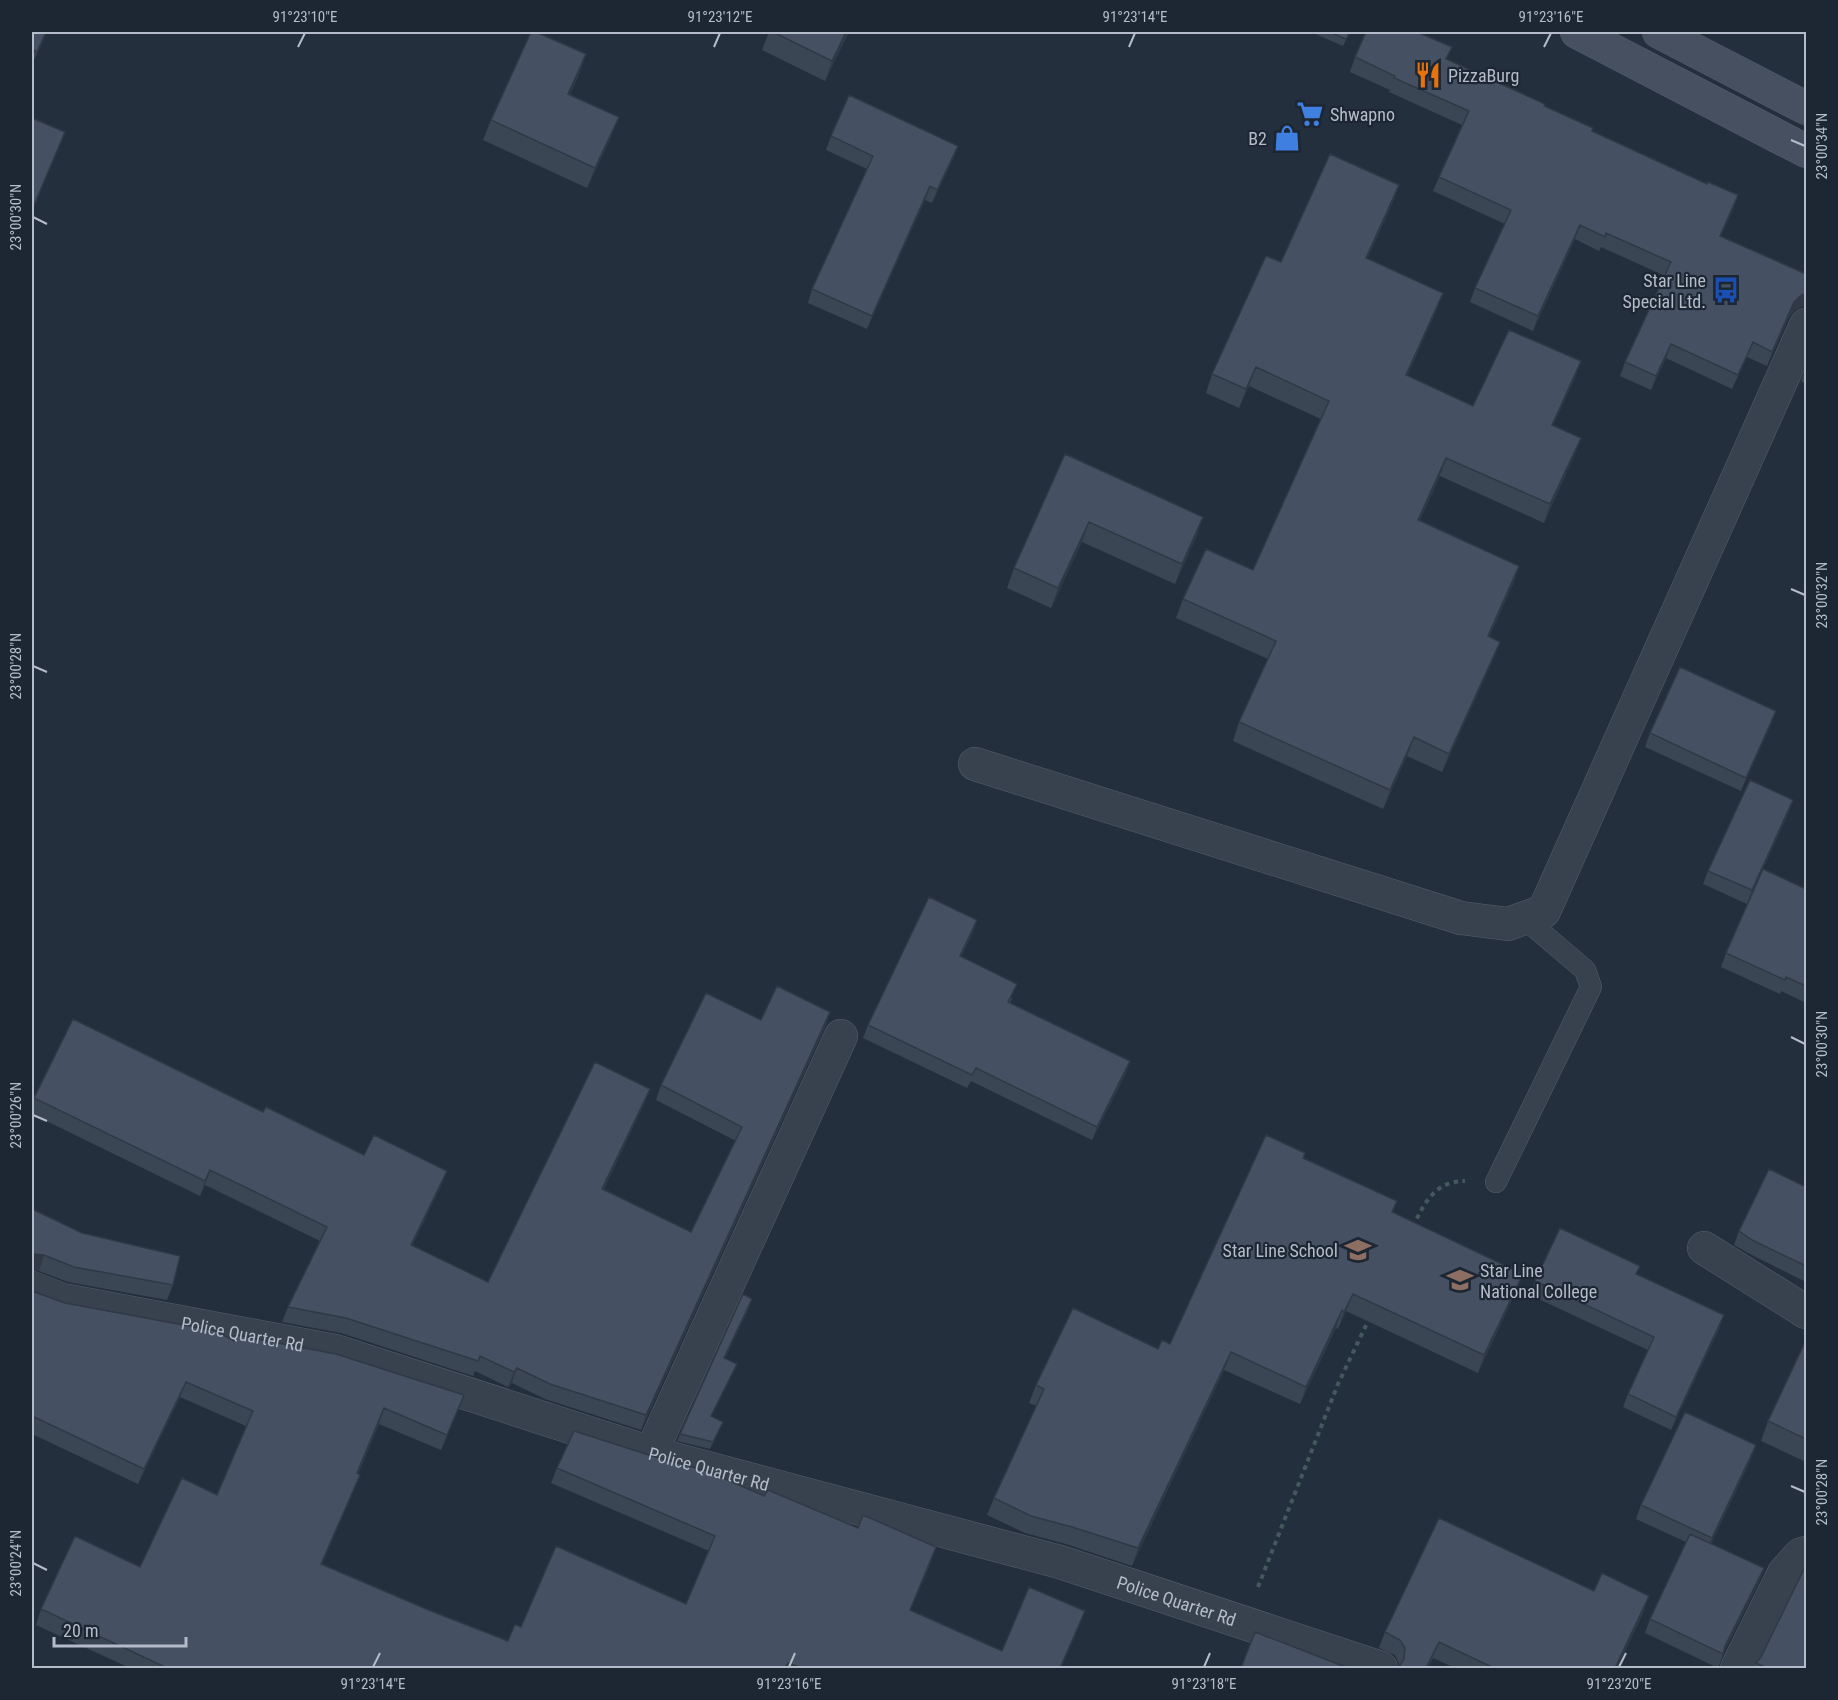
<svg xmlns="http://www.w3.org/2000/svg" width="1838" height="1700" font-family="'Roboto Condensed',sans-serif">
<style>
.lines{fill:none;stroke-linecap:round;stroke-linejoin:round}
.service-casing{stroke:#565f6c;stroke-width:22}
.minor-casing{stroke:#565f6c;stroke-width:34}
.secondary-casing{stroke:#565f6c;stroke-width:34}
.path{stroke:#44595c;stroke-width:4;stroke-dasharray:4.5 4.5;stroke-linecap:butt}
.service{stroke:#38414e;stroke-width:21}
.minor{stroke:#38414e;stroke-width:33}
.secondary{stroke:#465061;stroke-width:33}
.wall{fill:#3b4654}
.shaded-wall{fill:#303945}
.building{fill:#455162;stroke:#303945;stroke-width:1.5}
.ticks{fill:none;stroke:#b4bcc9;stroke-width:2}
.labels{text-anchor:middle;dominant-baseline:central;stroke-width:4.5;stroke-linejoin:round;paint-order:stroke}
.poi-label{font-size:18px;fill:#b4bcc9;stroke:#1d2633;text-anchor:start}
.street-label{font-size:18px;fill:#b4bcc9;stroke:#1d2633}
.neatline{fill:none;stroke:#b4bcc9;stroke-width:2}
.ticks-label{font-size:15px;text-anchor:middle;fill:#b4bcc9}
</style>
<rect width="100%" height="100%" fill="#242f3e"/>
<g class="lines">
<g class="service-casing">
<path id="service" d="M 1496,1182 L 1591,987 L 1585,970 L 1524,918"/>
</g>
<g class="minor-casing">
<g id="minor">
<path d="M 975,764 L 1461,918 L 1508,924 L 1544,911 L 1806,325"/>
<path d="M 1704,1248 L 1806,1312"/>
<path id="s1" d="M 32,1288 L 63,1300 L 335,1351 L 651,1453 L 1060,1562 L 1381,1668"/>
<path d="M 651,1453 L 841,1036"/>
<path d="M 1737,1668 L 1784,1573 L 1800,1555 L 1806,1553"/>
</g>
</g>
<g class="secondary-casing">
<path id="secondary" d="M 1577,32 L 1806,151
M 1659,32 L 1806,108"/>
</g>
<path class="path" d="M 1413,1227 C 1424,1203 1435,1181 1465,1181
M 1258,1587 L 1338,1384 L 1370,1317"/>
<use href="#service" class="service"/>
<use href="#minor" class="minor"/>
<use href="#secondary" class="secondary"/>
</g>
<path class="wall" d="M 32,32 L 47,32 L 32,65 Z
M 769,32 L 849,32 L 825,81 L 762,50 Z
M 1311,32 L 1350,32 L 1343,46 Z
M 586,54 L 579,74 L 570,95 L 611,137 L 587,188 L 483,140 L 491,120 Z
M 1355,57 L 1447,60 L 1544,106 L 1592,131 L 1707,184 L 1738,195 L 1733,209 L 1721,236 L 1806,274 L 1806,307 L 1803,306 L 1795,310 L 1789,317 L 1767,366 L 1747,357 L 1732,389 L 1666,358 L 1651,390 L 1620,376 L 1625,362 L 1665,276 L 1601,247 L 1599,251 L 1575,239 L 1533,331 L 1470,302 L 1475,288 L 1505,224 L 1433,191 L 1439,177 L 1462,125 L 1389,92 L 1390,90 L 1350,72 Z
M 831,136 L 958,146 L 953,159 L 932,203 L 925,200 L 867,329 L 808,303 L 812,289 L 867,169 L 826,150 Z
M 1399,185 L 1392,204 L 1367,259 L 1443,293 L 1436,311 L 1407,376 L 1473,406 L 1581,361 L 1574,380 L 1553,425 L 1581,438 L 1574,456 L 1544,523 L 1440,476 L 1420,520 L 1519,566 L 1513,584 L 1489,637 L 1500,642 L 1493,660 L 1442,772 L 1407,756 L 1383,809 L 1233,741 L 1239,722 L 1268,659 L 1176,618 L 1183,599 L 1253,570 L 1321,419 L 1249,386 L 1239,408 L 1206,393 L 1212,374 L 1281,262 Z
M 1806,367 L 1806,384 L 1801,381 Z
M 1065,454 L 1203,517 L 1196,537 L 1175,584 L 1082,542 L 1051,608 L 1007,588 L 1014,568 Z
M 1771,724 L 1741,791 L 1645,747 L 1650,733 Z
M 1793,800 L 1788,814 L 1747,904 L 1703,884 L 1708,871 Z
M 1806,889 L 1806,1003 L 1781,991 L 1780,994 L 1721,967 L 1726,953 Z
M 977,920 L 972,934 L 961,957 L 1012,998 L 1010,1003 L 1130,1061 L 1125,1075 L 1092,1140 L 971,1081 L 967,1088 L 863,1038 L 868,1025 Z
M 830,1012 L 825,1027 L 641,1430 L 545,1399 L 512,1383 L 508,1387 L 475,1371 L 473,1376 L 341,1333 L 282,1322 L 288,1307 L 320,1241 L 205,1185 L 200,1196 L 32,1114 L 32,1106 L 34,1098 L 263,1112 L 364,1155 L 441,1186 L 412,1246 L 488,1282 L 650,1089 L 644,1104 L 604,1189 L 691,1232 L 736,1141 L 656,1100 L 661,1085 L 761,1020 Z
M 1304,1158 L 1393,1212 L 1523,1274 L 1516,1291 L 1478,1373 L 1346,1311 L 1338,1329 L 1336,1328 L 1300,1404 L 1224,1370 L 1132,1566 L 1066,1544 L 1025,1533 L 987,1515 L 994,1498 L 1037,1406 L 1029,1403 L 1036,1385 L 1170,1344 Z
M 1806,1187 L 1806,1277 L 1804,1281 L 1748,1253 L 1734,1245 L 1739,1231 Z
M 32,1209 L 173,1285 L 167,1300 L 68,1282 L 39,1271 L 32,1270 Z
M 1636,1275 L 1724,1315 L 1719,1329 L 1671,1430 L 1623,1407 L 1628,1394 L 1648,1350 L 1530,1295 L 1535,1281 Z
M 32,1291 L 65,1303 L 234,1341 L 458,1410 L 441,1450 L 379,1424 L 358,1474 L 360,1475 L 354,1490 L 322,1564 L 431,1611 L 508,1641 L 521,1627 L 686,1604 L 709,1551 L 551,1483 L 557,1468 L 764,1496 L 858,1528 L 936,1547 L 910,1610 L 1002,1651 L 1085,1611 L 1061,1668 L 130,1668 L 36,1625 L 41,1609 L 140,1567 L 217,1495 L 246,1426 L 180,1397 L 138,1484 L 32,1434 Z
M 750,1306 L 725,1358 L 737,1364 L 711,1416 L 720,1429 L 710,1449 L 677,1441 L 680,1434 Z
M 1806,1340 L 1806,1462 L 1761,1441 L 1768,1421 Z
M 1751,1459 L 1711,1544 L 1764,1568 L 1759,1582 L 1724,1652 L 1718,1668 L 1645,1633 L 1650,1619 L 1686,1542 L 1636,1519 L 1641,1505 Z
M 1594,1591 L 1644,1611 L 1617,1668 L 1455,1668 L 1433,1658 L 1428,1668 L 1395,1668 L 1399,1667 L 1399,1664 L 1395,1655 L 1379,1648 L 1385,1632 Z
M 1761,1657 L 1806,1668 L 1754,1668 L 1756,1663 Z"/>
<path class="shaded-wall" d="M 46,32 L 47,32 L 32,65 L 37,52 Z
M 846,32 L 849,32 L 825,81 L 832,61 Z
M 586,54 L 579,74 L 561,114 L 568,94 Z
M 619,117 L 611,137 L 587,188 L 595,168 Z
M 65,132 L 59,147 L 32,212 L 32,210 Z
M 958,146 L 953,159 L 932,203 L 937,190 Z
M 1399,185 L 1392,204 L 1359,277 L 1366,258 Z
M 930,186 L 925,200 L 867,329 L 872,316 Z
M 1738,195 L 1733,209 L 1715,250 L 1720,236 Z
M 1580,225 L 1575,239 L 1533,331 L 1538,316 Z
M 1443,293 L 1436,311 L 1399,393 L 1406,375 Z
M 1806,293 L 1806,307 L 1803,306 L 1795,310 L 1789,317 L 1767,366 L 1772,352 L 1794,302 L 1800,296 Z
M 1671,344 L 1666,358 L 1651,390 L 1656,376 Z
M 1581,361 L 1574,380 L 1545,443 L 1552,425 Z
M 1256,367 L 1249,386 L 1239,408 L 1246,389 Z
M 1581,438 L 1574,456 L 1544,523 L 1550,504 Z
M 1446,458 L 1440,476 L 1412,538 L 1418,520 Z
M 1203,517 L 1196,537 L 1175,584 L 1182,564 Z
M 1089,522 L 1082,542 L 1051,608 L 1058,588 Z
M 1519,566 L 1513,584 L 1481,655 L 1488,636 Z
M 1500,642 L 1493,660 L 1442,772 L 1449,754 Z
M 1776,711 L 1771,724 L 1741,791 L 1746,778 Z
M 1414,737 L 1407,756 L 1383,809 L 1390,790 Z
M 1793,800 L 1788,814 L 1747,904 L 1752,890 Z
M 977,920 L 972,934 L 955,970 L 960,956 Z
M 830,1012 L 825,1027 L 641,1430 L 646,1415 Z
M 1130,1061 L 1125,1075 L 1092,1140 L 1097,1127 Z
M 650,1089 L 644,1104 L 597,1203 L 602,1189 Z
M 210,1170 L 205,1185 L 200,1196 L 205,1181 Z
M 447,1171 L 441,1186 L 405,1260 L 411,1245 Z
M 34,1254 L 44,1255 L 39,1271 L 32,1270 L 32,1256 Z
M 1523,1274 L 1516,1291 L 1478,1373 L 1484,1355 Z
M 1353,1294 L 1346,1311 L 1338,1329 L 1344,1312 Z
M 752,1299 L 750,1306 L 722,1365 L 724,1358 Z
M 1342,1310 L 1336,1328 L 1300,1404 L 1306,1387 Z
M 1724,1315 L 1719,1329 L 1671,1430 L 1676,1417 Z
M 1231,1352 L 1224,1370 L 1132,1566 L 1138,1548 Z
M 737,1364 L 734,1371 L 708,1423 L 711,1416 Z
M 517,1368 L 512,1383 L 508,1387 L 514,1372 Z
M 186,1382 L 180,1397 L 138,1484 L 144,1469 Z
M 384,1408 L 379,1424 L 351,1489 L 357,1473 Z
M 1756,1445 L 1751,1459 L 1707,1552 L 1712,1538 Z
M 360,1475 L 354,1490 L 315,1579 L 321,1564 Z
M 936,1547 L 931,1563 L 904,1625 L 910,1610 Z
M 1764,1568 L 1759,1582 L 1723,1654 L 1725,1646 Z
M 1649,1596 L 1644,1611 L 1617,1668 L 1615,1668 Z
M 1085,1611 L 1079,1627 L 1061,1668 L 1060,1668 Z
M 1439,1642 L 1428,1668 L 1426,1668 Z"/>
<path class="building" d="M 32,32 L 46,32 L 37,52 L 32,49 Z
M 531,32 L 536,32 L 586,54 L 568,94 L 619,117 L 595,168 L 491,120 Z
M 773,32 L 846,32 L 832,61 Z
M 1329,32 L 1350,32 L 1346,39 Z
M 1366,32 L 1417,32 L 1452,47 L 1446,59 L 1545,104 L 1544,106 L 1593,128 L 1592,131 L 1707,184 L 1708,182 L 1738,195 L 1720,236 L 1806,274 L 1806,293 L 1800,296 L 1794,302 L 1772,352 L 1753,342 L 1738,375 L 1671,344 L 1656,376 L 1625,362 L 1671,262 L 1606,233 L 1605,237 L 1580,225 L 1538,316 L 1475,288 L 1511,210 L 1439,177 L 1469,111 L 1394,78 L 1395,76 L 1355,57 Z
M 849,95 L 958,146 L 937,190 L 930,186 L 872,316 L 812,289 L 873,156 L 831,136 Z
M 32,118 L 65,132 L 32,210 Z
M 1330,154 L 1399,185 L 1366,258 L 1443,293 L 1406,375 L 1473,406 L 1509,330 L 1581,361 L 1552,425 L 1581,438 L 1550,504 L 1446,458 L 1418,520 L 1519,566 L 1488,636 L 1500,642 L 1449,754 L 1414,737 L 1390,790 L 1239,722 L 1276,641 L 1183,599 L 1206,549 L 1253,570 L 1329,401 L 1256,367 L 1246,389 L 1212,374 L 1266,256 L 1281,262 Z
M 1065,454 L 1203,517 L 1182,564 L 1089,522 L 1058,588 L 1014,568 Z
M 1680,667 L 1776,711 L 1746,778 L 1650,733 Z
M 1750,780 L 1793,800 L 1752,890 L 1708,871 Z
M 1763,869 L 1806,889 L 1806,986 L 1786,977 L 1785,980 L 1726,953 Z
M 929,897 L 977,920 L 960,956 L 1017,984 L 1008,1002 L 1130,1061 L 1097,1127 L 976,1068 L 972,1075 L 868,1025 Z
M 777,986 L 830,1012 L 646,1415 L 550,1384 L 517,1368 L 514,1372 L 480,1356 L 478,1361 L 346,1318 L 288,1307 L 327,1227 L 210,1170 L 205,1181 L 34,1098 L 73,1019 L 263,1112 L 266,1107 L 364,1155 L 374,1135 L 447,1171 L 411,1245 L 488,1282 L 595,1062 L 650,1089 L 602,1189 L 691,1232 L 742,1127 L 661,1085 L 706,993 L 761,1020 Z
M 1266,1135 L 1305,1153 L 1303,1158 L 1397,1201 L 1392,1212 L 1523,1274 L 1484,1355 L 1353,1294 L 1344,1312 L 1342,1310 L 1306,1387 L 1231,1352 L 1138,1548 L 1072,1527 L 1031,1516 L 994,1498 L 1044,1389 L 1036,1385 L 1073,1308 L 1158,1349 L 1162,1340 L 1170,1344 Z
M 1769,1169 L 1806,1187 L 1806,1266 L 1752,1240 L 1739,1231 Z
M 32,1209 L 82,1233 L 180,1256 L 173,1285 L 74,1267 L 44,1255 L 34,1254 L 32,1256 Z
M 1560,1228 L 1640,1266 L 1636,1274 L 1724,1315 L 1676,1417 L 1628,1394 L 1654,1337 L 1535,1281 Z
M 32,1291 L 65,1303 L 216,1331 L 234,1341 L 236,1335 L 336,1354 L 464,1395 L 447,1435 L 384,1408 L 357,1473 L 360,1475 L 321,1564 L 431,1611 L 508,1641 L 515,1624 L 521,1627 L 556,1546 L 686,1604 L 715,1536 L 557,1468 L 574,1431 L 652,1456 L 707,1471 L 764,1496 L 768,1490 L 858,1528 L 863,1515 L 936,1547 L 910,1610 L 1002,1651 L 1029,1587 L 1085,1611 L 1060,1668 L 802,1668 L 788,1663 L 785,1668 L 165,1668 L 165,1667 L 41,1609 L 75,1536 L 140,1567 L 182,1478 L 217,1495 L 253,1411 L 186,1382 L 144,1469 L 32,1416 Z
M 743,1294 L 752,1299 L 724,1358 L 737,1364 L 711,1416 L 723,1422 L 713,1442 L 680,1434 Z
M 1806,1340 L 1806,1439 L 1768,1421 Z
M 1685,1412 L 1756,1445 L 1712,1538 L 1641,1505 Z
M 1439,1518 L 1594,1591 L 1602,1573 L 1649,1596 L 1615,1668 L 1494,1668 L 1439,1642 L 1426,1668 L 1395,1668 L 1399,1667 L 1404,1659 L 1405,1648 L 1400,1640 L 1385,1632 Z
M 1690,1534 L 1764,1568 L 1725,1646 L 1723,1654 L 1650,1619 Z
M 1806,1565 L 1806,1668 L 1767,1668 L 1756,1663 L 1761,1657 Z
M 1255,1632 L 1348,1668 L 1241,1668 Z"/>
<path class="ticks" d="M 298,47 L 305,33M 714,47 L 720,33M 1129,47 L 1135,33M 1544,47 L 1551,33M 1791,140 L 1805,146M 33,217 L 47,224M 1791,589 L 1805,595M 33,666 L 47,672M 1791,1037 L 1805,1044M 33,1115 L 47,1121M 1791,1486 L 1805,1492M 33,1563 L 47,1570M 373,1667 L 380,1653M 789,1667 L 795,1653M 1204,1667 L 1210,1653M 1619,1667 L 1626,1653"/>
<defs>
<g id="restaurant-bare" transform="scale(2.07)"><path d="M-5-6h1v4h1v-4h1v4h1v-4h1v5L-1.5 .5V6h-2V.5L-5-1ZM5-6V6H3V1.5H1.5Q1.5-4 5-6Z" fill="#e8710a" stroke="#1d2633" stroke-width="2.5" paint-order="stroke"/></g>
<g id="supermarket-bare" transform="scale(2.07)"><path d="M-6-5.5h2.5l.6 2H6L4.5 2H-2.5L-4.4-4H-6ZM-1.5 3.2a1.3 1.3 0 1 0 .1 0ZM3 3.2a1.3 1.3 0 1 0 .1 0Z" fill="#3f7fe0" stroke="#1d2633" stroke-width="2.5" paint-order="stroke"/></g>
<g id="shop-bare" transform="scale(2.07)"><path d="M-5-2.5h2.3a2.7 3.5 0 0 1 5.4 0H5L5.5 6h-11ZM-1.5-2.5h3a1.5 2.3 0 0 0-3 0Z" fill="#3f7fe0" stroke="#1d2633" stroke-width="2.5" paint-order="stroke"/></g>
<g id="bus-bare" transform="scale(2.07)"><path d="M-5-6H5V4H4V6H2V4H-2V6H-4V4H-5ZM-3.5-4V0h7V-4ZM-3.5 1.2v1.5H-2V1.2ZM2 1.2v1.5H3.5V1.2Z" fill="#1a4fb4" stroke="#1d2633" stroke-width="2.5" paint-order="stroke"/></g>
<g id="school-bare" transform="scale(2.07)"><path d="M0-5L7-2L0 1L-7-2ZM-4 1L0 2.5L4 1V4Q0 6-4 4Z" fill="#8d6e63" stroke="#1d2633" stroke-width="2.5" paint-order="stroke"/></g>
<g id="university-bare" transform="scale(2.07)"><path d="M0-5L7-2L0 1L-7-2ZM-4 1L0 2.5L4 1V4Q0 6-4 4Z" fill="#8d6e63" stroke="#1d2633" stroke-width="2.5" paint-order="stroke"/></g>
</defs>
<g fill-rule="evenodd">
<use href="#restaurant-bare" x="1428" y="75"/>
<use href="#supermarket-bare" x="1310" y="114"/>
<use href="#shop-bare" x="1287" y="138"/>
<use href="#bus-bare" x="1726" y="290"/>
<use href="#school-bare" x="1358" y="1250"/>
<use href="#university-bare" x="1460" y="1280"/>
</g>
<g class="labels">
<g class="poi-label">
<text x="1448" y="75">PizzaBurg</text>
<text x="1330" y="114">Shwapno</text>
<text x="1267" y="138" text-anchor="end">B2</text>
<text x="1706" y="280" text-anchor="end">Star Line<tspan x="1706" dy="21">Special Ltd.</tspan></text>
<text x="1338" y="1250" text-anchor="end">Star Line School</text>
<text x="1480" y="1270">Star Line<tspan x="1480" dy="21">National College</tspan></text>
</g>
<g class="street-label">
<text stroke="none"><textPath href="#s1" startOffset="216">Police Quarter Rd</textPath></text>
<text stroke="none"><textPath href="#s1" startOffset="702">Police Quarter Rd</textPath></text>
<text stroke="none"><textPath href="#s1" startOffset="1188">Police Quarter Rd</textPath></text>
</g>
</g>
<rect width="1838" height="1700" fill="none" stroke="#1d2633" stroke-width="66"/>
<path d="M54 1637v9h132v-9" fill="none" stroke="#b4bcc9" stroke-width="3"/>
<text x="63" y="1637" font-size="18" fill="#b4bcc9" stroke="#1d2633" stroke-width="4.5" paint-order="stroke">20 m</text>
<rect x="33" y="33" width="1772" height="1634" class="neatline"/>
<g class="ticks-label">
<text x="305" y="22">91°23'10"E</text>
<text x="720" y="22">91°23'12"E</text>
<text x="1135" y="22">91°23'14"E</text>
<text x="1551" y="22">91°23'16"E</text>
<text transform="translate(1822 146) rotate(-90)" y="5">23°00'34"N</text>
<text transform="translate(16 217) rotate(-90)" y="5">23°00'30"N</text>
<text transform="translate(1822 595) rotate(-90)" y="5">23°00'32"N</text>
<text transform="translate(16 666) rotate(-90)" y="5">23°00'28"N</text>
<text transform="translate(1822 1044) rotate(-90)" y="5">23°00'30"N</text>
<text transform="translate(16 1115) rotate(-90)" y="5">23°00'26"N</text>
<text transform="translate(1822 1492) rotate(-90)" y="5">23°00'28"N</text>
<text transform="translate(16 1563) rotate(-90)" y="5">23°00'24"N</text>
<text x="373" y="1689">91°23'14"E</text>
<text x="789" y="1689">91°23'16"E</text>
<text x="1204" y="1689">91°23'18"E</text>
<text x="1619" y="1689">91°23'20"E</text>
</g>
</svg>
